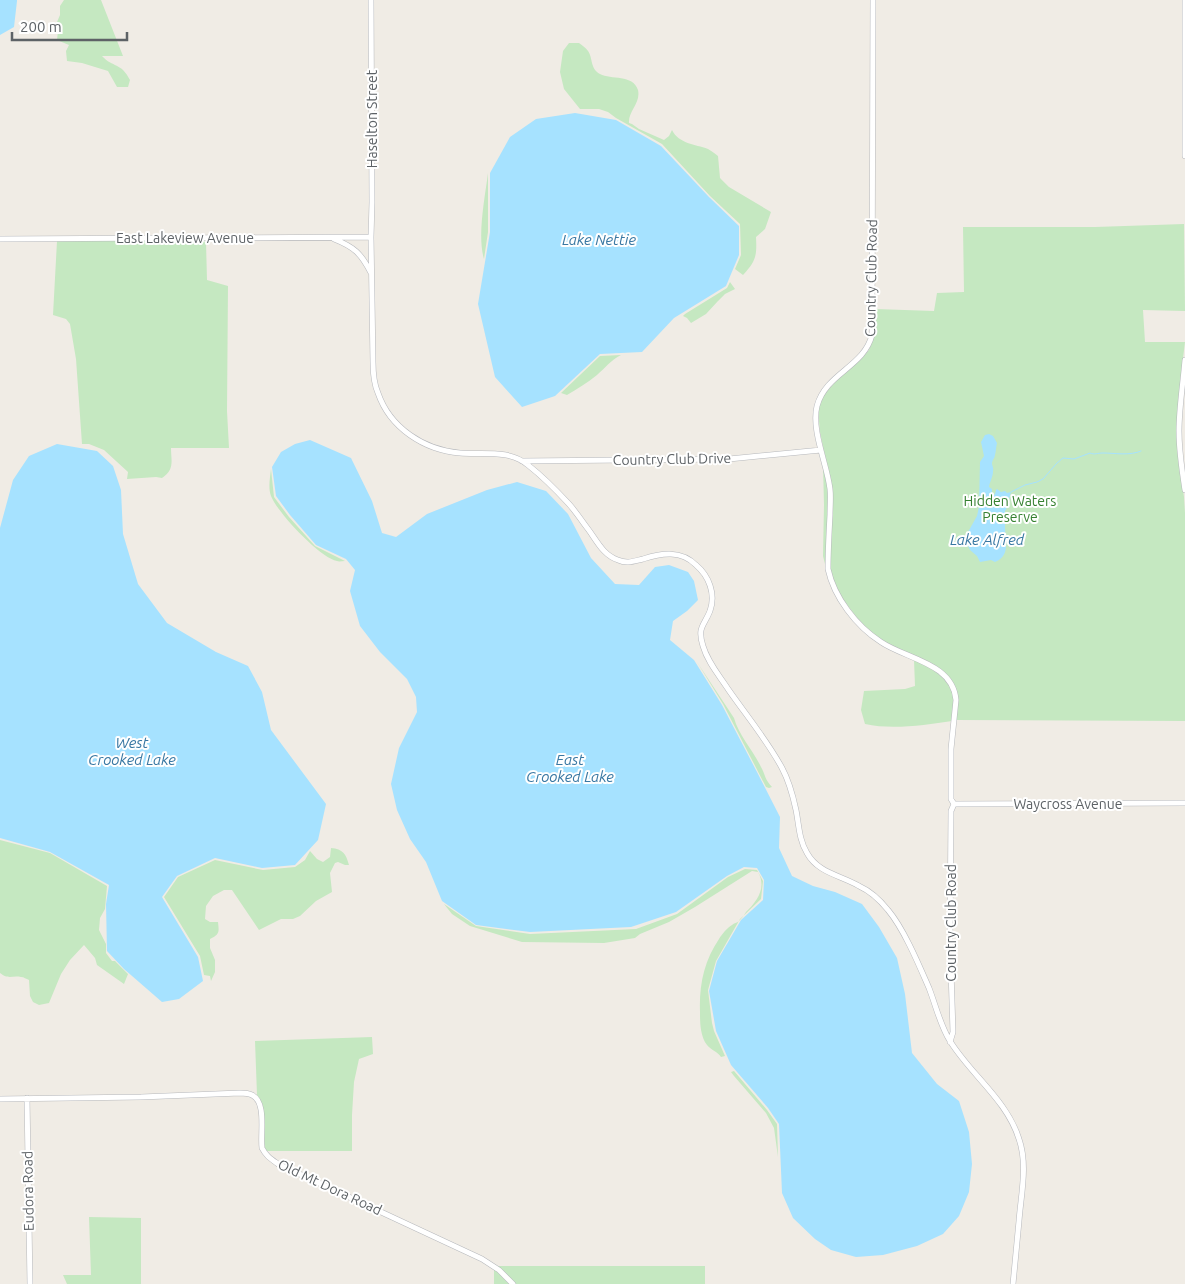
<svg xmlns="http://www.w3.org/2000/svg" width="1185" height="1284" font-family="Ubuntu,sans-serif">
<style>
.green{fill:#c5e8c1}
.water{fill:#a6e2ff}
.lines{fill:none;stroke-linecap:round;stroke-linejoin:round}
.stream{stroke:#a6e2ff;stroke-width:1}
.tertiary-casing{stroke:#b6b8bc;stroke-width:6}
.tertiary{stroke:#fff;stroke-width:5}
.labels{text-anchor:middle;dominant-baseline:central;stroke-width:4;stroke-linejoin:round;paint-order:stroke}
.street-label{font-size:14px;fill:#5d6266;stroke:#fff}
.park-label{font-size:14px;fill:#368131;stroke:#fff}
.water-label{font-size:15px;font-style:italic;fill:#3978a3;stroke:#fff}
</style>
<rect width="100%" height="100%" fill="#f0ece5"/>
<path class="green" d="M 64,0 L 101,0 L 123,56 L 102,56 C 113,68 121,62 130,80 L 128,87 L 117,87 L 108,71 L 82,63 L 67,61 L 66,51 L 69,45 L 57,40 L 58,31 L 57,22 L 60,15 L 60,6 Z
M 569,43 L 579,43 C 582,45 586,48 588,51 C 593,58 590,69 600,74 C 611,80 633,74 638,90 C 641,103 628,111 629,123 L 632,124 L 639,129 L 664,140 L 669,136 L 672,130 C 679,144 695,144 708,149 C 712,151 715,154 718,156 L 720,178 L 729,187 L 771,212 L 765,229 L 756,237 C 757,256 756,261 743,275 L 735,269 L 741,255 L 740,224 L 710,196 L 662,144 L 616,118 L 608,112 L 599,109 L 580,109 L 564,89 L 560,72 L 563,51 Z
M 488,173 L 488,232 L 484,259 C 477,236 485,197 488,173 Z
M 1184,224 L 1185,311 L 1143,310 L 1145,342 L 1185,342 L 1180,383 L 1179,461 L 1184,497 L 1185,513 L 1185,721 L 956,720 C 958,699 960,687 943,671 L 883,641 L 863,626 L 845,602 L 838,591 L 832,579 L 830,569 L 832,490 L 820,432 L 818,411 L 822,398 L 827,391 L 843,374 L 861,359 L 869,350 L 874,336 L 875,309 L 934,311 L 937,293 L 964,292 L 963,227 L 1095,227 Z
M 196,240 L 206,242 L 207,280 L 228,286 L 227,411 L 229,448 L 171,448 C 171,460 175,470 162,478 L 156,477 L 127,479 L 128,472 L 104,450 L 89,444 L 82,444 L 76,359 L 70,324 L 66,319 L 53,315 L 57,241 Z
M 730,282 L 735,289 L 725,294 L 718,301 L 706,314 L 691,323 L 687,318 L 683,316 L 685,314 L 727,288 Z
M 621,355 C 611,360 605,368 597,375 C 587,383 577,389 567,395 L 561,393 L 600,356 Z
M 823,464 L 828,491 L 826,568 L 823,556 L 824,505 Z
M 271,469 L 274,497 L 289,517 L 315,546 L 345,561 C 342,561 339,562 337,561 C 320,558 277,512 271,496 C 268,488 270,478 271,469 Z
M 914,660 C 932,667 953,679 954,701 C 954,707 953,714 952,721 C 925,725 892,730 865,724 L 861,710 L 864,691 L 905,689 L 915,686 Z
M 697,662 L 734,718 C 739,736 753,750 761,767 C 766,776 764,778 772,787 L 769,788 L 766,787 L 723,704 Z
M 0,840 L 50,853 L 107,886 L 105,909 L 100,918 L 99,930 L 106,944 L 106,953 L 112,961 L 115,961 L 128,974 L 124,984 L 97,965 L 95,958 L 84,945 L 70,960 L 61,974 L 49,1003 L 39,1005 L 33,1002 L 30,996 L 29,980 C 26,979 24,977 21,977 C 12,975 9,980 0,973 Z
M 331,848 C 343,849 346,854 349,865 L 345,865 L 338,862 L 335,863 L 330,873 L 332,892 L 316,901 L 300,916 L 293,919 L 281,919 L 259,930 L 232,890 L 224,890 L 213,896 L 206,906 L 205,919 L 210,922 L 218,922 C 219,932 220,934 210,939 L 210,948 L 215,960 L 215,972 L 211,981 L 210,976 L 204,975 L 200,956 L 164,897 L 178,877 L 215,860 L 263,870 L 295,867 L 305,860 L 310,851 L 317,859 L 323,862 L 330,857 Z
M 745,869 L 757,870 L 763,881 L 761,899 L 740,919 L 716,961 L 708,990 L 712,1023 L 714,1031 L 725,1056 L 721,1057 C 718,1052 711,1050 707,1045 C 700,1036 700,1022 700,1012 C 699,985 704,961 719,939 C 722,934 727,928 732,925 C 734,923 737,923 739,921 C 741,919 744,915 746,912 C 757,901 767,888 758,872 L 752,871 L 695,907 L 669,922 L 640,934 L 635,938 L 604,943 L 522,942 L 470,926 L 452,914 L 444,904 L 476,926 L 530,934 L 636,929 L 677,914 L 728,877 Z
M 372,1037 L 373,1054 L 359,1059 L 354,1082 L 352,1115 L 352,1151 L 266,1151 C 259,1134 270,1111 257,1095 L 255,1041 Z
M 734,1071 L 767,1110 L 777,1124 L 778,1157 L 774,1128 L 766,1113 L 734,1076 L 731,1072 Z
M 89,1217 L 141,1218 L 141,1284 L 67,1284 L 63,1275 L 91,1275 Z
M 498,1266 L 705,1266 L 705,1284 L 516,1284 Z
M 494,1268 L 509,1284 L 494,1284 Z"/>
<path class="water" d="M 0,0 L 17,0 L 17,1 L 14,27 L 0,35 Z
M 575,113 L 616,120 L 661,146 L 709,197 L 739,226 L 739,255 L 726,286 L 674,318 L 642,352 L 600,354 L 555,396 L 522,407 L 495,377 L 478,304 L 490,232 L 490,173 L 510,137 L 536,119 Z
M 989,434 L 993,436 L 997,443 C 996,447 996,451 995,455 C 994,460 993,458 992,463 C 992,466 994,468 993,471 C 993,477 990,481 989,487 L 992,489 L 992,494 L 994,495 L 995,494 L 996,490 L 997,489 L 1001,492 L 1005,491 L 1007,493 L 1011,492 L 1009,499 L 1009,504 L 1005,511 C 1005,517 1005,521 1005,527 C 1005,540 1011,556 995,562 L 991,560 L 980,562 L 977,556 L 970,550 L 967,544 L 968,532 L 977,516 L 979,507 L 980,462 L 984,456 L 981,442 L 985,435 Z
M 310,440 L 351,458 L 372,501 L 382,533 L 396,537 L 427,514 L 487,490 L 517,482 L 546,491 L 568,514 L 591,558 L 615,584 L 639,585 L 655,567 L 669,565 L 688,572 L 694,581 L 698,600 L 687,611 L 673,621 L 670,640 L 694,660 L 722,705 L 757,772 L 780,817 L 779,848 L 792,876 L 813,886 L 835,892 L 862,904 L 879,927 L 897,958 L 905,994 L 912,1053 L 937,1084 L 959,1101 L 969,1132 L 972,1164 L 969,1192 L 959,1216 L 943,1234 L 917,1246 L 883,1255 L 856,1257 L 831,1250 L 815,1239 L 793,1218 L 782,1193 L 779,1124 L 768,1108 L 731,1065 L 716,1031 L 709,991 L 717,961 L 741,920 L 763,900 L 764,880 L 757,868 L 744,867 L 727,876 L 676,912 L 631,927 L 530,932 L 476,925 L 442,901 L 426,862 L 410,839 L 397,810 L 391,784 L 399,748 L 417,712 L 416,697 L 407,679 L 380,652 L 360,626 L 350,591 L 355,570 L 346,559 L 316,545 L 290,515 L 276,496 L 272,467 L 281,452 L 295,444 Z
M 57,444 L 97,451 L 113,466 L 121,490 L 123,534 L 138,584 L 167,623 L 216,652 L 248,666 L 262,692 L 271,730 L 326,804 L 318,840 L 295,865 L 262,868 L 215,858 L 177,876 L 162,897 L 198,957 L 203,981 L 179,999 L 162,1002 L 124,969 L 107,951 L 106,904 L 109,885 L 50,852 L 0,838 L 0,528 L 13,480 L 29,456 Z"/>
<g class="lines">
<path class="stream" d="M 1011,492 L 1025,485 L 1037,482 L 1043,479 L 1057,463 L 1063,458 L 1074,459 L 1090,453 C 1095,455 1097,453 1103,453 C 1114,453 1130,456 1141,451"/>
<g class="tertiary-casing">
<path id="tertiary" d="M 371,0 L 372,202 L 371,237 L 373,362 C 373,373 374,384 378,393 C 390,428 424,450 460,453 C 482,455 509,449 528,465 C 542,476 557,491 569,504 C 576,512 582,521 588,529 C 597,541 603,555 618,560 C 627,564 634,561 643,559 C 662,553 681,550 696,565 C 709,576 716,594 710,611 C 704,626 697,627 703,646 C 708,663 719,675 728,689 C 746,715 767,740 782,768 C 789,781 793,796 796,810 C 799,825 799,840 807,853 C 818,873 840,875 859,886 C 870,891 880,900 888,910 C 904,929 919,965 929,988 C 936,1006 940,1025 950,1041 C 971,1075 1007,1100 1019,1139 C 1028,1165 1021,1194 1019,1221 C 1017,1242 1015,1263 1013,1284
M 873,0 L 872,335 C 864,367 826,373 817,406 C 811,430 827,464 830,489 C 831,497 830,507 830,515 C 829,533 828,551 828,569 C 834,597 856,626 881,642 C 906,659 953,663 956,700 L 951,749 L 951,799 L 954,804 L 1185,803
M 1185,0 L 1185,156
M 0,239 L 371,237
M 334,239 C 354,247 361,253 371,273
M 1185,360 C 1183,384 1179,408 1179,431 C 1179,451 1182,471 1185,490
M 522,461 L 729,459 L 821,450
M 950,1042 L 953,1032 L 950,940 L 951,811 L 954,804
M 27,1098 L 30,1284
M 0,1099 L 141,1097 L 240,1093 C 244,1093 248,1093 252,1095 C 267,1102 260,1134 262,1148 C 266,1156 271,1159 278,1164 L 482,1259 L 499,1270 L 513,1284"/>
</g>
<use href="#tertiary" class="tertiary"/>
</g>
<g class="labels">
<g class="street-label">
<text transform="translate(372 119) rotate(-90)">Haselton Street</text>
<text x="185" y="238">East Lakeview Avenue</text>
<text transform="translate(871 278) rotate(-89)">Country Club Road</text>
<text transform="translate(672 459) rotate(-1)">Country Club Drive</text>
<text x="1068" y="804">Waycross Avenue</text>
<text transform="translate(951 923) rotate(-90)">Country Club Road</text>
<text transform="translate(330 1187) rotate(25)">Old Mt Dora Road</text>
<text transform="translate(28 1191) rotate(-91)">Eudora Road</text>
</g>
<g class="park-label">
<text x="1010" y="501">Hidden Waters<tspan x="1010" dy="16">Preserve</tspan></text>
</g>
<g class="water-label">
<text x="599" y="239">Lake Nettie</text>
<text x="987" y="539">Lake Alfred</text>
<text x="132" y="742">West<tspan x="132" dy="17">Crooked Lake</tspan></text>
<text x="570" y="759">East<tspan x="570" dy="17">Crooked Lake</tspan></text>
</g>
</g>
<path d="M12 32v8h115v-8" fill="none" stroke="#5d6266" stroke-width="2.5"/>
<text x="20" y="32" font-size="15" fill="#5d6266" stroke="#ffffff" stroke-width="4" paint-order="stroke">200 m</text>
</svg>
